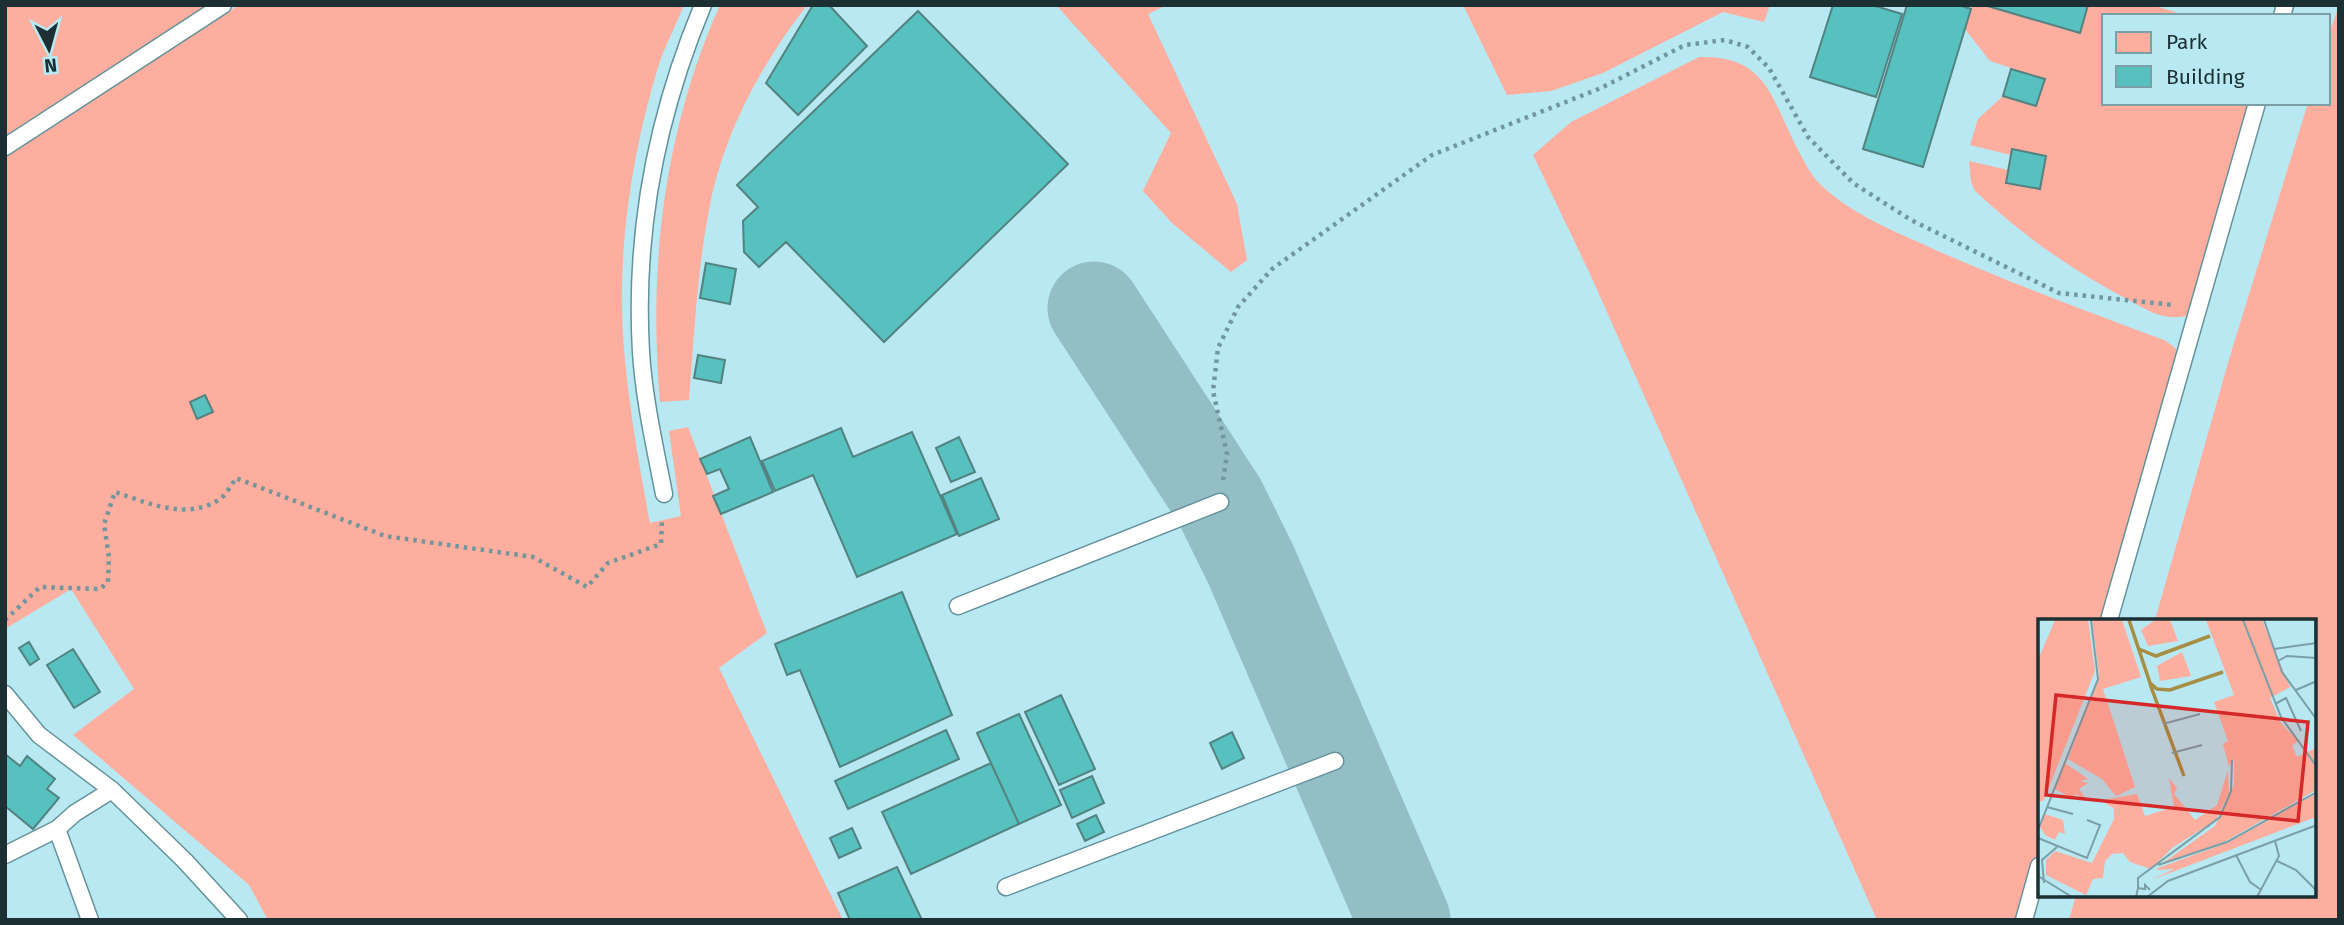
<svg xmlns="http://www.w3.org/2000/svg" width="2344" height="925" font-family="'Fira Sans',sans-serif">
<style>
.green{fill:#feae9e}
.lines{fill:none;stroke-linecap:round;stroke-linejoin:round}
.taxiway{stroke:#94bec6;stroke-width:93}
.building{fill:#56c1be;stroke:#538280;stroke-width:2}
.service-casing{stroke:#64929b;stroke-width:19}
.path{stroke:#72969d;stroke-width:4.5;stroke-dasharray:3.5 5;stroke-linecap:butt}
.service{stroke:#fff;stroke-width:16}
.inset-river{fill:none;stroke:#a68f44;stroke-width:3.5}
.inset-road{fill:none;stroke:#7a9fa6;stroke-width:2}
.view{fill:#d62828;fill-opacity:0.15;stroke:#d62828;stroke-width:3.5}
.inset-edge{fill:none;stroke:#1c2f33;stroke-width:3.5}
</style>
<rect width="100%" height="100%" fill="#b8e9f3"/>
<path class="green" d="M 5,5 L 208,5 L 5,136 Z
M 239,5 L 684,5 C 676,25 666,44 659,64 C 630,159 615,261 625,360 C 630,415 640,469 650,523 L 681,516 L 669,431 L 688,427 L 767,633 L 719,668 L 843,920 L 268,920 L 249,885 L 73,735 L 134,689 L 71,589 L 5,629 L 5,157 Z
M 720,5 L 807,5 C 761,65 723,134 709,210 C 697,272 694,337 689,400 L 660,402 C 648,266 664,130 720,5 Z
M 1056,5 L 1167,5 L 1148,14 L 1237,204 L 1247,260 L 1231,272 L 1172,223 L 1143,191 L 1171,133 Z
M 1463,5 L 1770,5 L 1764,22 L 1723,12 L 1603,73 L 1551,91 L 1507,95 Z
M 1972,5 L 1984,5 L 2079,33 L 2088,5 L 2153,5 L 2187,16 L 2104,16 L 2104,103 L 2265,103 L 2208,301 C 2197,312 2187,319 2170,317 C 2154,316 2139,305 2125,298 C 2070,269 2021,234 1975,191 L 1971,182 L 1969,161 L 2008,170 L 2006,183 L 2040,189 L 2046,156 L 2012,150 L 2011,155 L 1970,145 L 1978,119 L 2003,96 L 2036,106 L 2045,79 L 1990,61 L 1965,29 Z
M 2339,5 L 2339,920 L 2069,920 L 2076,895 L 2314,895 L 2314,620 L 2155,620 L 2230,356 L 2308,103 L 2328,103 L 2328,37 Z
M 1699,57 C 1767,55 1771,98 1798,150 C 1804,161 1811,176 1821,185 C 1851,214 1894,231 1931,248 C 2008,282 2085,311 2164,340 C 2186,354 2187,362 2185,387 L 2117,620 L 2039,620 L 2039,885 L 2029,920 L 1877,920 L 1591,276 L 1533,155 L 1571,122 Z"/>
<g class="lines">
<path class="taxiway" d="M 1094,308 L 1220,502 L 1251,565 L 1404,920"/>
</g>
<path class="building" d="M 813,5 L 829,5 L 867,46 L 798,115 L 766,83 Z
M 1833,5 L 1872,5 L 1902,14 L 1876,97 L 1810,77 Z
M 1907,5 L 1959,5 L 1971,9 L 1923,167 L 1863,149 Z
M 1984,5 L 2088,5 L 2080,33 Z
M 918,11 L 1068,164 L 884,342 L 786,242 L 759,267 L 744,252 L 743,221 L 758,207 L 737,185 Z
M 2011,69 L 2045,79 L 2036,106 L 2003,96 Z
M 2012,149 L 2046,156 L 2040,189 L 2006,183 Z
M 706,263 L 736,269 L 730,304 L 700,298 Z
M 698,355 L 725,360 L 721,383 L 694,378 Z
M 205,395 L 213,412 L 197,419 L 190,402 Z
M 841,428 L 853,457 L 912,432 L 957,534 L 857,577 L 813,475 L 775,491 L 762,461 Z
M 750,437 L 773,492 L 721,514 L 713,496 L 729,489 L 720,469 L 707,474 L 700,459 Z
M 959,437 L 975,472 L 951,482 L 936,448 Z
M 981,478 L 999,519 L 959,536 L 942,495 Z
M 902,592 L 952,715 L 840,767 L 800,670 L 787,675 L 775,644 Z
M 29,642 L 39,659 L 30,665 L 19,648 Z
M 73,649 L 100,692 L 74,708 L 47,665 Z
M 1061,695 L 1095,769 L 1059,785 L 1025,712 Z
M 1019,714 L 1061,805 L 1019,824 L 977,733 Z
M 946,730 L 959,759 L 848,809 L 835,781 Z
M 1232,732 L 1244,758 L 1222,769 L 1210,743 Z
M 5,754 L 20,766 L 27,756 L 55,779 L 47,789 L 59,798 L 33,829 L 5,806 Z
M 991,763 L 1019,824 L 911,874 L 882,812 Z
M 1092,776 L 1104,803 L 1072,818 L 1060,790 Z
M 1096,815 L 1104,832 L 1085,841 L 1077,824 Z
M 852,828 L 861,848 L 839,858 L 830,838 Z
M 897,867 L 922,920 L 850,920 L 838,893 Z"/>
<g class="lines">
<g class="service-casing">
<path id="service" d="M 2282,16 L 2285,5
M 5,147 L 223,5
M 664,494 C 655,447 644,400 641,352 C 634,233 657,115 703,5
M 958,606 L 1220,502
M 2109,620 L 2257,103
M 5,694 L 39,735 L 112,790 L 185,861 L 239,920
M 57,829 L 90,920
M 5,855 L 57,829 L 75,813 L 112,790
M 1006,887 L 1335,761
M 2024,920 L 2039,866"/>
</g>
<path class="path" d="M 1223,480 L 1227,454 L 1213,391 L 1218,348 L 1238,307 L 1272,269 L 1432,155 L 1601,88 L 1685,45 L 1725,40 L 1748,47 L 1769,68 L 1808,137 L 1853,183 L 1911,220 L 2059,293 L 2173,305
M 5,620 L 40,587 L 100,589 L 108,582 L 109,557 L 104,524 L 115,492 C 148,503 187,521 220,499 C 226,495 232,484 236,478 L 385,536 L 533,557 L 587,587 L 608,563 L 661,544 L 662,519"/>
<use href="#service" class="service"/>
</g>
<g transform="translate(2038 619)">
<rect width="278" height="278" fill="#b8e9f3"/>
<path d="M 17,1 L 50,1 L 57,52 L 6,181 L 0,184 L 0,41 ZM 54,1 L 84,1 L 103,58 L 65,70 L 97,168 L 78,177 L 64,160 L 30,140 L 61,55 ZM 117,1 L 132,1 L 140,22 L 110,27 L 103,11 ZM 168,1 L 224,1 L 252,68 L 232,79 L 243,104 L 260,122 L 254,127 L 259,138 L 278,129 L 278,145 L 271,135 L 278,150 L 278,171 L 188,222 L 122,246 L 177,207 L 196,166 L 196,139 L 191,148 L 185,125 L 190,122 L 176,83 L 196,76 ZM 144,33 L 153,57 L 122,62 L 119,47 ZM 27,144 L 50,160 L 42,162 L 50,164 L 41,170 L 48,180 L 37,175 L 35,180 L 17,170 ZM 190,151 L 191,174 L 178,201 L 134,229 L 113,250 L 92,243 L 85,234 L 74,235 L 67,242 L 65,259 L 55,260 L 48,276 L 8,256 L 8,241 L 17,232 L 54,244 L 76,200 L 76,189 L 68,185 L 70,180 L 99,175 L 107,197 L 136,188 L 131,159 L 139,169 L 136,175 L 157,201 L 179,186 ZM 278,175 L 278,198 L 113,261 L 136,250 L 118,251 L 120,249 L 189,224 ZM 7,195 L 25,201 L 27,215 L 21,213 L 17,221 L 7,216 L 2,208 Z" fill="#feae9e"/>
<path class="inset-river" d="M 91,1 L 112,64 L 119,70 L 132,71 L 185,53M 101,30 L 118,37 L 172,17M 112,65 L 146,157"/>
<path class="inset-road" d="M 205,1 L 243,98 L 279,148M 226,1 L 244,53 L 279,101M 277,1 L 277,24M 236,30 L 279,24M 240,42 L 249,37 L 279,39M 258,71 L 279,62M 237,85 L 248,79 L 263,112M 125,105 L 162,95M 134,134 L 164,126M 9,188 L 35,195M 0,211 L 60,60 L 53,1M 0,219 L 49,239 L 62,206 L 49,201M 198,236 L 212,263 L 222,270M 239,242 L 258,251 L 279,272M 120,246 L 189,223 L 279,173M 0,257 L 34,278M 6,264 L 4,241 L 19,228M 100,269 L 100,259 L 182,198 L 193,172 L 194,141M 98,278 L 100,269 L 107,270 L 107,266 L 112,271M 109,278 L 130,262 L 279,206M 219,278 L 241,237 L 237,222"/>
<path class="view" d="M 18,76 L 270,103 L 260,202 L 8,176 Z"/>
<rect width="278" height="278" class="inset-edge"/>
</g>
<rect width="2344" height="925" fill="none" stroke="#1c2f33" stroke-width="14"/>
<rect x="2102" y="14" width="228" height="91" fill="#b8e9f3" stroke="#7a9fa6" stroke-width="2"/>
<rect x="2116" y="32" width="35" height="21" fill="#feae9e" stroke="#7a9fa6" stroke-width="2"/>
<text x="2166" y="49" font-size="21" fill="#1c2f33">Park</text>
<rect x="2116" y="66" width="35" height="21" fill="#56c1be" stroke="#7a9fa6" stroke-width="2"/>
<text x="2166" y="84" font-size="21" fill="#1c2f33">Building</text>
<g transform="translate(49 49) rotate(174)" stroke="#b8e9f3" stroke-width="5" paint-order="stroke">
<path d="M0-5L12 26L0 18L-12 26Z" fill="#1c2f33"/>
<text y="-10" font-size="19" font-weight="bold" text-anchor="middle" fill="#1c2f33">N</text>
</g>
</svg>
